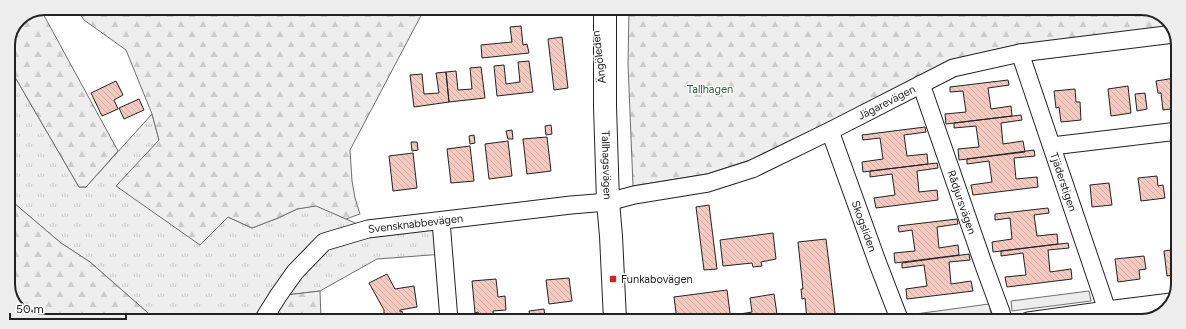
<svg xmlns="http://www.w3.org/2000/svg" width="1186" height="329" font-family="Figtree,sans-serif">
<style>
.grass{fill:url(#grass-tufts);stroke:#6f6f6f}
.forest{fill:url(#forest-firs);stroke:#6f6f6f}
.parking{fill:#ededed;stroke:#6f6f6f}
.building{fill:url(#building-back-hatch);stroke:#222}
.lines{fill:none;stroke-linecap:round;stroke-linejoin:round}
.minor-casing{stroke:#222;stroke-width:19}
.major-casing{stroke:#222;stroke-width:24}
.minor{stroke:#fff;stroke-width:17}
.major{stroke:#fff;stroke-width:22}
.poi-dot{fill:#c62828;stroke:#fff;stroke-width:1.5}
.labels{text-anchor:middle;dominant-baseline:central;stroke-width:3;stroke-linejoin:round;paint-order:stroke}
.street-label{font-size:11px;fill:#222;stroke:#fff}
.park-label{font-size:11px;fill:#2f5e38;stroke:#fff}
.poi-label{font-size:11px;fill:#222;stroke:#fff;text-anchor:start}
.rim{fill:none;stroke:#222;stroke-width:2}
</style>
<defs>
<pattern id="grass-tufts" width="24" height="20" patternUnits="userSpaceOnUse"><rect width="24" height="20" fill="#eee"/><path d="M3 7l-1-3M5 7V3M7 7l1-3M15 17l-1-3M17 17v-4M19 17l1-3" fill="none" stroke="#ccc"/></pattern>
<pattern id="forest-firs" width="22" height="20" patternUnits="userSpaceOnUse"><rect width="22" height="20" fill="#eee"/><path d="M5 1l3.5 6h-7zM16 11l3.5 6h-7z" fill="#ccc"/></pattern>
<pattern id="building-back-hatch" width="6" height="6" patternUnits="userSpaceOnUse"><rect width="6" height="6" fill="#f3c9c0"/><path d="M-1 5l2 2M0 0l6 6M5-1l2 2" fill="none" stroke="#d0aca5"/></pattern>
</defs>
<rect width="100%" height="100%" fill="#fff"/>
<path class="grass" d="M 8,65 L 79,187 L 86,187 L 152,114 L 159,140 L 228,217 L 252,228 L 278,218 L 297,209 L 316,205 L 368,229 L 441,221 L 444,254 L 377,259 L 320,291 L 278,296 L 263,320 L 156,320 L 90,262 L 61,243 L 8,198 Z"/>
<path class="forest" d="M 76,8 L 425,8 L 350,150 L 352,181 L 355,198 L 360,214 L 346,219 L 316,206 L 297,209 L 278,218 L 252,228 L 228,217 L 200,245 L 116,186 L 159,140 L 152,114 L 126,50 L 84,20 Z
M 629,9 L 1150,9 L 1169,21 L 1171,26 L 1016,45 L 950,60 L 828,123 L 750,160 L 707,174 L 633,186 L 628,64 Z
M 41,10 L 118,151 L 86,187 L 79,187 L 8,65 L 8,45 L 19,19 Z
M 8,198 L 61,243 L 90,262 L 156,320 L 36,320 L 17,309 L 8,289 Z
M 320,291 L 321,320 L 263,320 L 278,296 Z"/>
<path class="parking" d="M 1089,291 L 1091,301 L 1012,311 L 1011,301 Z
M 989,304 L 991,314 L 939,321 L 909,321 L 908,315 Z"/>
<path class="building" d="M 521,26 L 523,45 L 527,44 L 529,53 L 482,58 L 481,45 L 512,42 L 510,27 Z
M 562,37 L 568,88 L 554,90 L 548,39 Z
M 529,61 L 533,92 L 497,96 L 494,66 L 504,65 L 506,84 L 520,82 L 518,62 Z
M 481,67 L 485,98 L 449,102 L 446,72 L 456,71 L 458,90 L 472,89 L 470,68 Z
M 446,72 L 449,102 L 414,107 L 410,75 L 422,74 L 424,94 L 439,93 L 436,73 Z
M 1175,78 L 1177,90 L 1178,90 L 1178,108 L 1163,110 L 1161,93 L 1158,93 L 1156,81 Z
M 1008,80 L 1009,85 L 988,88 L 991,109 L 1011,106 L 1012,116 L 946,124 L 945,114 L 966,112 L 963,91 L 950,92 L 950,87 Z
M 116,81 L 123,95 L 114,100 L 118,109 L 102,116 L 91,93 Z
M 1128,86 L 1131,113 L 1111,116 L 1108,89 Z
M 1075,89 L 1076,102 L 1080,102 L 1081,120 L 1061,122 L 1059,107 L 1056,108 L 1054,91 Z
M 1145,93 L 1147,109 L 1137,111 L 1135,94 Z
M 139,99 L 144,110 L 124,119 L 119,108 Z
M 1021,115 L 1022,120 L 1001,123 L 1003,144 L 1023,141 L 1025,152 L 959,160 L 958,149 L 979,147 L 976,126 L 954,128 L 954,123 Z
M 551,125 L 552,134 L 546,135 L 545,126 Z
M 925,127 L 926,132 L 904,135 L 907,156 L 927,154 L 928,164 L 863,172 L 862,162 L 883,159 L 880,138 L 863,140 L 862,135 Z
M 512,130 L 513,139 L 508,139 L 506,131 Z
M 474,135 L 475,143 L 470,144 L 469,136 Z
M 547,137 L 551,171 L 527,174 L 523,139 Z
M 508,141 L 512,176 L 489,179 L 485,144 Z
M 411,142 L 417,142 L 418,150 L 412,151 Z
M 470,146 L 474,181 L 451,183 L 447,149 Z
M 1034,150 L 1035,156 L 1014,158 L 1016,179 L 1037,177 L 1038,187 L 973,195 L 971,185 L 992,182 L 989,161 L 967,164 L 967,159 Z
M 413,153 L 417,188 L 393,191 L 389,156 Z
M 937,163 L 938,168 L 917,171 L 919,192 L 937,190 L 938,200 L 876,208 L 874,198 L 895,195 L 892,174 L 870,177 L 870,171 Z
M 1157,176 L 1158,186 L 1163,185 L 1165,198 L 1141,201 L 1138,178 Z
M 1109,183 L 1112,205 L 1092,207 L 1090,185 Z
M 709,205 L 717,269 L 704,270 L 696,207 Z
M 1048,208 L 1049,213 L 1034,215 L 1037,236 L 1057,234 L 1058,244 L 993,252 L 992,242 L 1012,239 L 1010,218 L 995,220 L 995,214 Z
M 957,219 L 958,224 L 937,227 L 939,248 L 958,245 L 959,255 L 895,263 L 894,253 L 915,251 L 912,230 L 899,232 L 898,226 Z
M 773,233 L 776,259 L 761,262 L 762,266 L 753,267 L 752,263 L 723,266 L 720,240 Z
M 826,239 L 836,321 L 807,321 L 805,298 L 802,299 L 801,289 L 803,289 L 798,242 Z
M 1068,243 L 1069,248 L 1048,250 L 1050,272 L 1071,269 L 1072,279 L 1007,287 L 1005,277 L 1026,275 L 1023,253 L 1001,256 L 1001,251 Z
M 1177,249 L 1177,275 L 1167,276 L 1164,251 Z
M 969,254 L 970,260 L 949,262 L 951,284 L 971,281 L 973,291 L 907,299 L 906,289 L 927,286 L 924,265 L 902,268 L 902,263 Z
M 1144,256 L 1146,269 L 1139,270 L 1140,279 L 1118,282 L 1115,259 Z
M 387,274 L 395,289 L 414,286 L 417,307 L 400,310 L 400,312 L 402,311 L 403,320 L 382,320 L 381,314 L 384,314 L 384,310 L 369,283 Z
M 569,278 L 572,301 L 549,304 L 546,280 Z
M 496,279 L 498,297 L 505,296 L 506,310 L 493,311 L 494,320 L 479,320 L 478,312 L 475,313 L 472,281 Z
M 727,290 L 731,321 L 721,321 L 720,319 L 705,321 L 677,320 L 674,297 Z
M 774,294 L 778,321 L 741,321 L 740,314 L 752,312 L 750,298 Z
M 544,309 L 545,317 L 530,319 L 529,311 Z"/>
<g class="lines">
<g class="minor-casing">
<g id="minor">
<path id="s1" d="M 1020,53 L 1107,310"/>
<path id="s2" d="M 921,84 L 983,263 L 1001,312 L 1003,321"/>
<path id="s3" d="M 830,131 L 878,264 L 900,321"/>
<path d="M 1052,146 L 1178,131"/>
<path d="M 441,221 L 449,320"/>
<path id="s4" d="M 263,320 L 278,296 L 295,272 L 324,242 L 368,229 L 571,205 L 608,202 L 634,195 L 708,183 L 752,169 L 830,131 L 953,68 L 1020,53 L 1174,34"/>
<path d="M 1028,321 L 1107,310 L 1171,302"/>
</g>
</g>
<g class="major-casing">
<g id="major">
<path id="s5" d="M 605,9 L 605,106 L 608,202 L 611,236 L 615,320"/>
</g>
</g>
<use href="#minor" class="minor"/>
<use href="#major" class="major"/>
</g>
<rect class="poi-dot" x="609" y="275" width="8" height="8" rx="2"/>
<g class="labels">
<g class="street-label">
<text transform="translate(599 57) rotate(-97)">Ängöleden</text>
<text stroke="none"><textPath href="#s4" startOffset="685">Jägarevägen</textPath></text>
<text stroke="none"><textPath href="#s5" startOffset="156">Tallhagsvägen</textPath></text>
<text stroke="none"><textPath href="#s1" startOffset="136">Tjäderstigen</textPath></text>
<text stroke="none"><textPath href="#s2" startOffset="125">Rådjursvägen</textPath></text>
<text stroke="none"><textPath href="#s4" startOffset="193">Svensknabbevägen</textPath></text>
<text stroke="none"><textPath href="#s3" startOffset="101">Skogsliden</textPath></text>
</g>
<g class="park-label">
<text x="710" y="89">Tallhagen</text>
</g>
<g class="poi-label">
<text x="621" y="279">Funkabovägen</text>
</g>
</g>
<path d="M0 0H1186V329H0ZM45 15H1141A30 30 0 0 1 1171 45V284A30 30 0 0 1 1141 314H45A30 30 0 0 1 15 284V45A30 30 0 0 1 45 15Z" fill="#ededed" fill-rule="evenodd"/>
<path class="rim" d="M45 15H1141A30 30 0 0 1 1171 45V284A30 30 0 0 1 1141 314H45A30 30 0 0 1 15 284V45A30 30 0 0 1 45 15Z"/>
<path d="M10 313v6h116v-6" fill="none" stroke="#222222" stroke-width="2"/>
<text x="16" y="313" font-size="12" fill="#222222" stroke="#ffffff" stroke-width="3" paint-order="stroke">50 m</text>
</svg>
